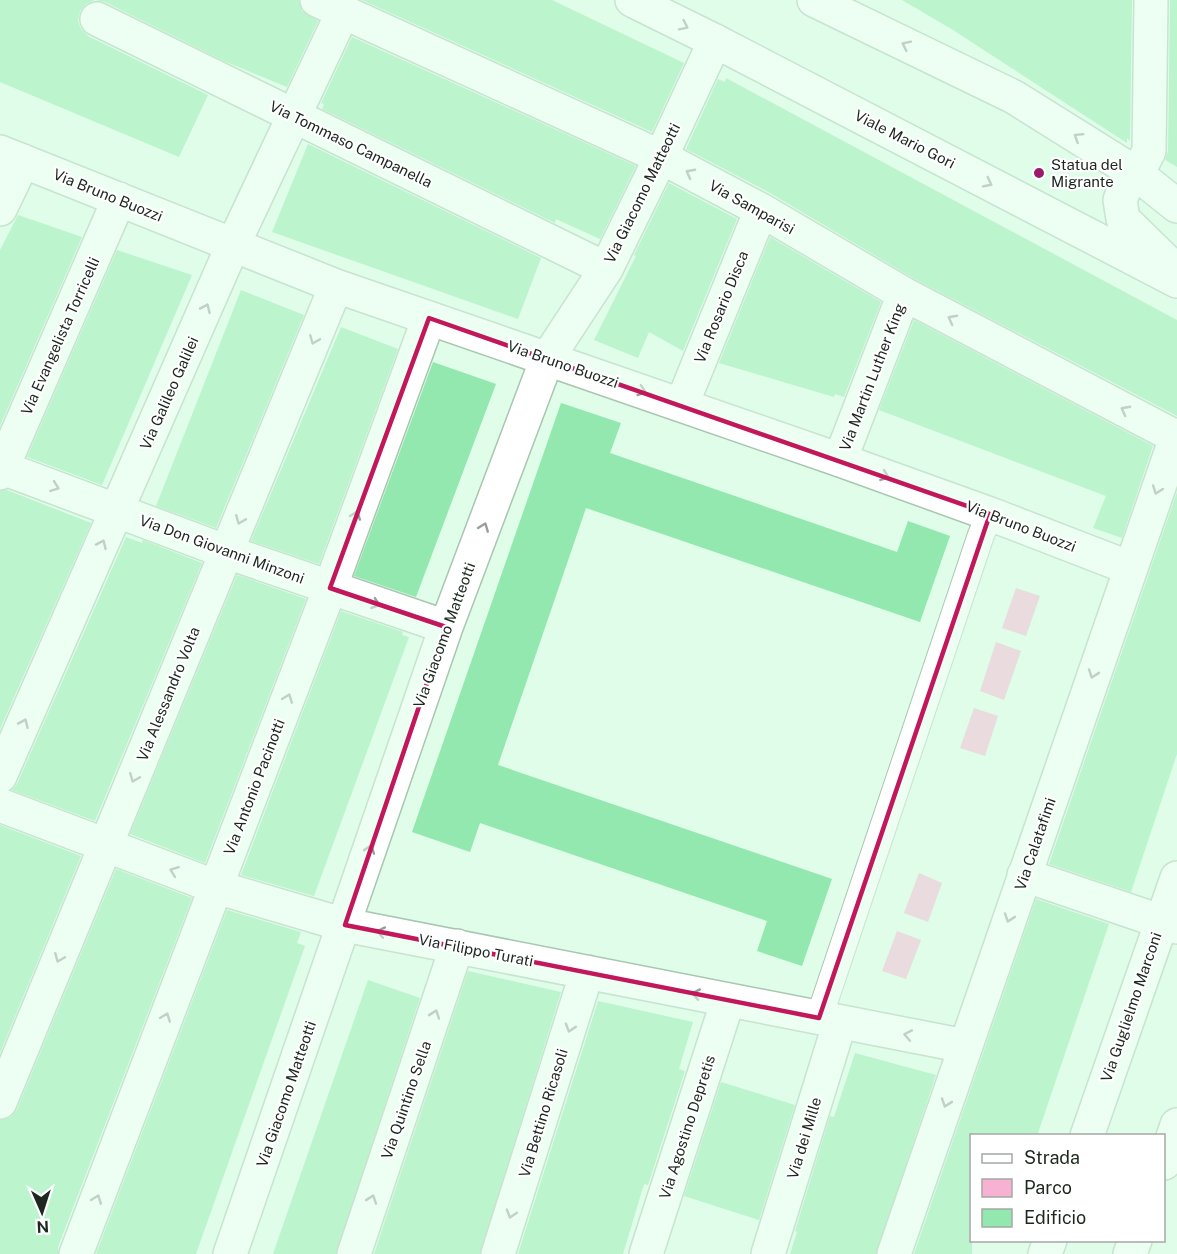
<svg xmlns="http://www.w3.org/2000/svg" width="1177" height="1254" font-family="'Public Sans',sans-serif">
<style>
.green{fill:#f6b1d3}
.building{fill:#92e8af}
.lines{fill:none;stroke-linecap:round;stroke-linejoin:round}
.pedestrian-casing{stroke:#a9c6b1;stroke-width:28}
.minor-casing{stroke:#a9c6b1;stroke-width:36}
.tertiary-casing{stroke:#a9c6b1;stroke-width:36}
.pedestrian{stroke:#fff;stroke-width:26}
.minor{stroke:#fff;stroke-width:33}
.tertiary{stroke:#fff;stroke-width:33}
.oneway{stroke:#999e9a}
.marked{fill:none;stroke:#c2185b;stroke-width:4.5;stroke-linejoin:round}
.poi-dot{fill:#9b196c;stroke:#fff;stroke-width:2}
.labels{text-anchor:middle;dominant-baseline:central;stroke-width:4.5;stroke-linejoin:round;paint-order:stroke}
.street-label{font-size:15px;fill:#1c271f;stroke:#fff}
.poi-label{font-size:15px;fill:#1c271f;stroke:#fff;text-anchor:start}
</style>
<rect width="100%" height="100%" fill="#dffde8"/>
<path class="green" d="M 1016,588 L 1040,596 L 1026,636 L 1002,628 Z
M 996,642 L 1021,651 L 1004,700 L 980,691 Z
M 974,708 L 998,716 L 985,756 L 960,748 Z
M 919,873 L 942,883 L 928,922 L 904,913 Z
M 897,931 L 921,940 L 906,979 L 882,971 Z"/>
<path class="building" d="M 0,0 L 299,0 L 302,11 L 318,21 L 287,87 L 224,61 L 105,2 L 95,0 L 86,4 L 80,11 L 78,21 L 81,29 L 88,36 L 208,95 L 179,157 L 0,82 Z
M 362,0 L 552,0 L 684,63 L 652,132 Z
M 902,0 L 1132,0 L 1130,141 L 1127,138 L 1127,143 L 953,30 Z
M 1170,0 L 1177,0 L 1177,167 L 1165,160 L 1168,151 Z
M 352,37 L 636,166 L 600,239 L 556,219 L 555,223 L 322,109 L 324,104 L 321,103 Z
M 726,78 L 1177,320 L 1177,416 L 913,278 L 770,193 L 686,149 L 718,79 L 725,82 Z
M 308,144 L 541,258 L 518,319 L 272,232 Z
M 669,183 L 737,219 L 683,351 L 649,332 L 638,358 L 594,340 L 636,256 L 634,255 Z
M 18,215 L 82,237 L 0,426 L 0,250 Z
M 770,237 L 881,302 L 844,397 L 835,394 L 834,397 L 719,363 Z
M 117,250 L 192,275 L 102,485 L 27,457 Z
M 241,290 L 304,315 L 216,528 L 156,506 Z
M 914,320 L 1153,446 L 1122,538 L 1093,528 L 1106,496 L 879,410 Z
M 341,327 L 398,349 L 319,564 L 251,541 Z
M 433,362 L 496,384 L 416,597 L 354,576 Z
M 561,403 L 621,423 L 610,453 L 897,552 L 908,521 L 950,536 L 920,622 L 586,508 L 498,765 L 832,879 L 802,966 L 757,951 L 767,921 L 480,823 L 470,852 L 412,832 Z
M 7,490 L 91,523 L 0,729 L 0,491 Z
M 1177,492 L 1177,754 L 1131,892 L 1049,864 Z
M 126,537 L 142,543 L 143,540 L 202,563 L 95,821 L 12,790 L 17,784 Z
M 237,575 L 306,599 L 205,863 L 130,834 Z
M 341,611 L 403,632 L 402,635 L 409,637 L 314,896 L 241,875 Z
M 0,825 L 81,856 L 0,1053 Z
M 116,869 L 192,898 L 58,1247 L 58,1254 L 0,1254 L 0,1120 L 11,1117 L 17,1109 Z
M 1036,899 L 1109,924 L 1037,1136 L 972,1136 L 972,1254 L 914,1254 Z
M 227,910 L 301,932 L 297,943 L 305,946 L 196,1254 L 96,1254 Z
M 468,971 L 561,992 L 480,1254 L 374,1254 Z
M 368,980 L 420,998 L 336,1254 L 273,1254 Z
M 598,1001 L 693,1022 L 679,1069 L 685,1071 L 648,1185 L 644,1184 L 623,1254 L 518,1254 Z
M 855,1053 L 936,1075 L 876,1254 L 790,1254 L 797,1232 L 795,1231 L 830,1116 L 834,1117 Z
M 721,1082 L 795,1105 L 759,1220 L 684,1196 Z"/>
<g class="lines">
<g class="pedestrian-casing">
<path id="pedestrian" d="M 819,1018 L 981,535 L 990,514"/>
</g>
<g class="minor-casing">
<path id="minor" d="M 317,0 L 661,157 L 761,210 L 904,294 L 1176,437
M 97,19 L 606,269
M 0,152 L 336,286 L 840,460 L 990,514 L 1130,568
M 0,209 L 23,161
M 682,404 L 761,210
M 840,460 L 904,294
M 0,467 L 227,552 L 446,627
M 0,473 L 119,199
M 0,776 L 233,245 L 343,12
M 0,805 L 216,887 L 345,925 L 965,1046
M 1024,875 L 1177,927
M 0,1102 L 336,286
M 76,1254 L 330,588 L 429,318
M 230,1254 L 446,627 L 547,359 L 606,269 L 661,157 L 715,41
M 354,1254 L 457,946
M 498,1254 L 587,972
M 646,1254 L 728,1000
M 768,1254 L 840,1022
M 894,1254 L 1177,435"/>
</g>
<g class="tertiary-casing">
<path id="tertiary" d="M 632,0 L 715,41 L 1177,281
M 814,0 L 1014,97 L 1137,174 L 1177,206
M 1151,0 L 1149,151 L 1137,174 L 1125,188 L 1120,200 L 1123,219 L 1171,266
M 1087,1136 L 1177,878
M 1164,1163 L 1177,1125
M 1045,1254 L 1050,1240
M 1130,1254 L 1135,1240"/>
</g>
<use href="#pedestrian" class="pedestrian"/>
<use href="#minor" class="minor"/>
<use href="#tertiary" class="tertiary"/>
</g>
<defs><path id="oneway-chevron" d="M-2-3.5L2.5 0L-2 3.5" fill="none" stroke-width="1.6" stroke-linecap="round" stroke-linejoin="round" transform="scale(1.5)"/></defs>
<g class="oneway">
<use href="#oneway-chevron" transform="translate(684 26) rotate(26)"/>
<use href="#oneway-chevron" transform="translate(906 45) rotate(-154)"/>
<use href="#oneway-chevron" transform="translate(1078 137) rotate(-148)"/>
<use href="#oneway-chevron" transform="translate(690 173) rotate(-152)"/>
<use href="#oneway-chevron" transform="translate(988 183) rotate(27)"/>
<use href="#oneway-chevron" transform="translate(206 308) rotate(-66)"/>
<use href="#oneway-chevron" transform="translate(952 319) rotate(-152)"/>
<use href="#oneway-chevron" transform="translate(314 340) rotate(112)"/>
<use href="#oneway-chevron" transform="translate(642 391) rotate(18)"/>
<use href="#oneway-chevron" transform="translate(1125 410) rotate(-152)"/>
<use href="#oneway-chevron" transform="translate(885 476) rotate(20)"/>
<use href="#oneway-chevron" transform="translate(55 487) rotate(20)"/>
<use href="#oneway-chevron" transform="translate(1157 490) rotate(110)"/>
<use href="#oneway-chevron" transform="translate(356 515) rotate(-70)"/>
<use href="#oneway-chevron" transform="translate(240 520) rotate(112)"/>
<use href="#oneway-chevron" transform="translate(484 527) rotate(-69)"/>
<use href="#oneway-chevron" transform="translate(102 544) rotate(-66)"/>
<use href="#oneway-chevron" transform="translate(376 604) rotate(19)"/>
<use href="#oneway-chevron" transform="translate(1093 674) rotate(109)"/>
<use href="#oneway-chevron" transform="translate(288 698) rotate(-69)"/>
<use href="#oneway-chevron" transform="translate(24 723) rotate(-66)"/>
<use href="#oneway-chevron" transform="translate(134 778) rotate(112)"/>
<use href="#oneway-chevron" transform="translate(370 849) rotate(-71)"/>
<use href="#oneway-chevron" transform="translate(174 871) rotate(-159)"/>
<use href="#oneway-chevron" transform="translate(1009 918) rotate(109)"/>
<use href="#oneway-chevron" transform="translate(381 932) rotate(-169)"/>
<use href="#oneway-chevron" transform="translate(59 958) rotate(112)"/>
<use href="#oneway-chevron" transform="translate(696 994) rotate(-169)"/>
<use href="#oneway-chevron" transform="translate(435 1014) rotate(-71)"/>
<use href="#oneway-chevron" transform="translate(166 1017) rotate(-69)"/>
<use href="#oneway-chevron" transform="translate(570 1028) rotate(107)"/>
<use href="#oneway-chevron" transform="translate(908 1035) rotate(-169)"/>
<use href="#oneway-chevron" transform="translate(946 1103) rotate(109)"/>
<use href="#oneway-chevron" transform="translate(97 1199) rotate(-69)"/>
<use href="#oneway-chevron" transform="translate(372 1199) rotate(-71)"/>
<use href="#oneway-chevron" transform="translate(511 1214) rotate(107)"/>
</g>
<path d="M0 0H1177V1254H0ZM 429,318 L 990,514 L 819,1018 L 345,925 L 446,627 L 330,588 Z" fill="#dffde8" fill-opacity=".55" fill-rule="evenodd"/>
<path class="marked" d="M 429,318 L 990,514 L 819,1018 L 345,925 L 446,627 L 330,588 Z"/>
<circle class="poi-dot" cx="1039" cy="173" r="6"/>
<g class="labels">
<g class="street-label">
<text transform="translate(905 139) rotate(27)">Viale Mario Gori</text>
<text transform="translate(351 144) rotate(26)">Via Tommaso Campanella</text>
<text transform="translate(642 193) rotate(-64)">Via Giacomo Matteotti</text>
<text transform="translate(108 195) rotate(22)">Via Bruno Buozzi</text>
<text transform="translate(752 207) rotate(29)">Via Samparisi</text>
<text transform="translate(721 307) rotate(-68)">Via Rosario Disca</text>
<text transform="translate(60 336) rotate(-66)">Via Evangelista Torricelli</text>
<text transform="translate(563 364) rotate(19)">Via Bruno Buozzi</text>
<text transform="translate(872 377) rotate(-69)">Via Martin Luther King</text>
<text transform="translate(169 393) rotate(-66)">Via Galileo Galilei</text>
<text transform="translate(1021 526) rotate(21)">Via Bruno Buozzi</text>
<text transform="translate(222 549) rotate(20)">Via Don Giovanni Minzoni</text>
<text transform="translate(444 635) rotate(-70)">Via Giacomo Matteotti</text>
<text transform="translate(168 694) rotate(-68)">Via Alessandro Volta</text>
<text transform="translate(254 787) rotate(-69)">Via Antonio Pacinotti</text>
<text transform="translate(1035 844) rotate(-71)">Via Calatafimi</text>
<text transform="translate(476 950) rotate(11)">Via Filippo Turati</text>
<text transform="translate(1131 1007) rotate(-71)">Via Guglielmo Marconi</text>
<text transform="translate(286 1094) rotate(-71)">Via Giacomo Matteotti</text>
<text transform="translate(406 1100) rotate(-71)">Via Quintino Sella</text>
<text transform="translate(543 1113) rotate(-73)">Via Bettino Ricasoli</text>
<text transform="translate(687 1127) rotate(-72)">Via Agostino Depretis</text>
<text transform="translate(804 1138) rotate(-73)">Via dei Mille</text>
</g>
<g class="poi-label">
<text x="1051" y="164">Statua del<tspan x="1051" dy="17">Migrante</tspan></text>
</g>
</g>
<rect x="970" y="1134" width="195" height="108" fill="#ffffff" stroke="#a4a9a5" stroke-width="1.5"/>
<rect x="982" y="1154" width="30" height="9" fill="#ffffff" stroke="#a4a9a5" stroke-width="1.5"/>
<text x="1024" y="1164" font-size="18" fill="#1c271f">Strada</text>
<rect x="982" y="1179" width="30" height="18" fill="#f6b1d3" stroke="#a4a9a5" stroke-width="1.5"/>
<text x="1024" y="1194" font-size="18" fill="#1c271f">Parco</text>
<rect x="982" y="1209" width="30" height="18" fill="#92e8af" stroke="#a4a9a5" stroke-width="1.5"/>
<text x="1024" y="1224" font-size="18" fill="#1c271f">Edificio</text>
<g transform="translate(42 1212) rotate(177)" stroke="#ffffff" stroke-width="4.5" paint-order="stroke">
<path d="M0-4.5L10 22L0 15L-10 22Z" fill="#1c271f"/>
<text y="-9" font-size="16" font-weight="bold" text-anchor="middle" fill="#1c271f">N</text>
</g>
</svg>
